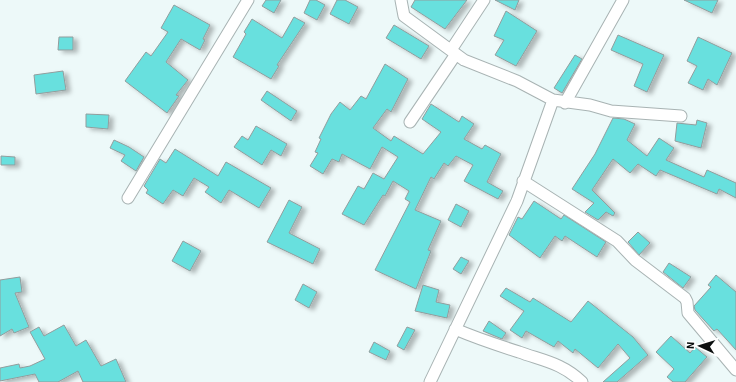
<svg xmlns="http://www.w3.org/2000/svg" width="736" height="382" font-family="'Source Sans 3',sans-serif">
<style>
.building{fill:#67e0de;stroke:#929d9d;filter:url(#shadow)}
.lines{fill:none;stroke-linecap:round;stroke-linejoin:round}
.street-casing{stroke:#a8b3b3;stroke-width:13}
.street{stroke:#fff;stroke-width:11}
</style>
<defs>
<filter id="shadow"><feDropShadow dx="4.5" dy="2.5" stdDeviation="2" flood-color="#0004"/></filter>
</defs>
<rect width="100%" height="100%" fill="#edf9f9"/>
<path class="building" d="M 266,0 L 281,0 L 274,13 L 262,6 Z
M 310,0 L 316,0 L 325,5 L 317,20 L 304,13 Z
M 337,0 L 345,0 L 358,7 L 349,24 L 330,14 Z
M 415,0 L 467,0 L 445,29 L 411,7 Z
M 495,0 L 519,0 L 515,10 Z
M 684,0 L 718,0 L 712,13 Z
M 174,5 L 210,25 L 203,39 L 205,40 L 200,50 L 181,39 L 166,62 L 188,80 L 176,95 L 179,96 L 167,113 L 125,81 L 146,52 L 151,56 L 168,32 L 161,28 Z
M 506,11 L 537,31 L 516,66 L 495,55 L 504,40 L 494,36 Z
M 294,17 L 305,23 L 277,65 L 279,66 L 271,79 L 233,57 L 246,34 L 244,32 L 252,19 L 282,38 Z
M 394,25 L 429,46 L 421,59 L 386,38 Z
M 618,35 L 664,55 L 647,92 L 634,86 L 643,64 L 611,50 Z
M 59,37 L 73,37 L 73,50 L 58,50 Z
M 698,37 L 732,53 L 717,85 L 708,79 L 703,90 L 688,83 L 697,66 L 687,61 Z
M 575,55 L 582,59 L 562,93 L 554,88 Z
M 385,64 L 408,79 L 391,112 L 387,109 L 373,128 L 391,141 L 394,136 L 423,154 L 441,132 L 422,119 L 431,104 L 459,122 L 462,116 L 474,124 L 464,139 L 482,149 L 485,145 L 501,154 L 487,182 L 503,191 L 498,199 L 464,181 L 473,165 L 456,156 L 448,166 L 444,163 L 434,179 L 431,177 L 415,210 L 441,221 L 428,250 L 431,251 L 416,289 L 375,270 L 410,202 L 405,199 L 409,191 L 393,181 L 385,196 L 383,195 L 364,225 L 342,214 L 358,186 L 364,189 L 373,173 L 384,179 L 398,157 L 382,147 L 370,169 L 342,154 L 339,162 L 332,159 L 323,174 L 310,166 L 318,153 L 315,152 L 321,139 L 319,138 L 331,114 L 340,102 L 350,110 L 361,96 L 366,99 Z
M 63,71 L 66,90 L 36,94 L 34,75 Z
M 267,91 L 297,111 L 291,121 L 261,100 Z
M 86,114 L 109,115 L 108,129 L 86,127 Z
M 613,118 L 624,119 L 635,124 L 627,140 L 647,156 L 659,138 L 674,148 L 666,160 L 704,177 L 707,170 L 736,183 L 736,198 L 719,189 L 717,194 L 660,170 L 656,176 L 638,164 L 630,173 L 613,159 L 592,190 L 615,213 L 613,216 L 606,212 L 598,220 L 585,212 L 594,203 L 572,189 L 595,154 Z
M 697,120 L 707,123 L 701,148 L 675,141 L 677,123 L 696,125 Z
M 256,126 L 287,144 L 281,156 L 271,150 L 262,165 L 234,147 L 242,136 L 248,140 Z
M 114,140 L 129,147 L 144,157 L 136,171 L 121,161 L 125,155 L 110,148 Z
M 175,149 L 218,176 L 226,162 L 271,188 L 259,208 L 229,190 L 221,203 L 205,192 L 209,187 L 194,178 L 183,196 L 173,190 L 163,204 L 146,193 L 148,190 L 144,186 L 160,159 L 166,163 Z
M 1,156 L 15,157 L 15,165 L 1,165 Z
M 289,200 L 302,207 L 289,233 L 320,249 L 313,264 L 267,242 Z
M 534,201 L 561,219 L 564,215 L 606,242 L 597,257 L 565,236 L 562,241 L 555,236 L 540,258 L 509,235 L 518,217 L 522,219 Z
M 456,204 L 469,211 L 461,227 L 448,220 Z
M 638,232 L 650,243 L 639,255 L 628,242 Z
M 183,241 L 201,251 L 190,271 L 172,261 Z
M 461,257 L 469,261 L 461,274 L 453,269 Z
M 669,263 L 691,277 L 683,288 L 663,272 Z
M 716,275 L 736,292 L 736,350 L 717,329 L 714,331 L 695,310 L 694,306 L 711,287 L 708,285 Z
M 20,277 L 22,292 L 15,293 L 29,327 L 14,333 L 12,329 L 0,336 L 0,280 Z
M 303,284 L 317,292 L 309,308 L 295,300 Z
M 423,285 L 439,290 L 436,302 L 450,305 L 447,318 L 415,311 Z
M 506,288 L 530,302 L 533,298 L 571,322 L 588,301 L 633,337 L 648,355 L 617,382 L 603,382 L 630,358 L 618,344 L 598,368 L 575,349 L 573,353 L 558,341 L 554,347 L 526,331 L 522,338 L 510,330 L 524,311 L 500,296 Z
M 489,321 L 506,333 L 502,339 L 483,331 Z
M 64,325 L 76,346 L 86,340 L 101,366 L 116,359 L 126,382 L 83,382 L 78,371 L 58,382 L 39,382 L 35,374 L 0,381 L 0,368 L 19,364 L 20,368 L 30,366 L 45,359 L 30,332 L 39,327 L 44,336 Z
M 407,327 L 415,330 L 404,350 L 397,346 Z
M 671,336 L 690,353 L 695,347 L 707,357 L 685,382 L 673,382 L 667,377 L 674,369 L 656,352 Z
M 374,342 L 390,351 L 386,360 L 369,352 Z"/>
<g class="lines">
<g class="street-casing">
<path id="street" d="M 401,0 L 404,16 L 464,60 L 517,81 L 553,100 L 590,105 L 611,111 L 681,116
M 451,50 L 484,0
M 565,103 L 623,0
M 410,122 L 456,54
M 523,181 L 617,241 L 635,260 L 685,298 L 687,302 L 688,313 L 736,370
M 128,198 L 248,0
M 455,329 C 476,338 497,345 519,352 C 544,361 562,363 582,382
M 430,382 L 517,201 L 553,100"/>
</g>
<use href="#street" class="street"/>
</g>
<g transform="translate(700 346) rotate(274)" stroke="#ffffff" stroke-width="3" paint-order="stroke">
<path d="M0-3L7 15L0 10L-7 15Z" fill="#0c1010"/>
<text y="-6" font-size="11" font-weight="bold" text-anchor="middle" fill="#0c1010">N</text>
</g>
</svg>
